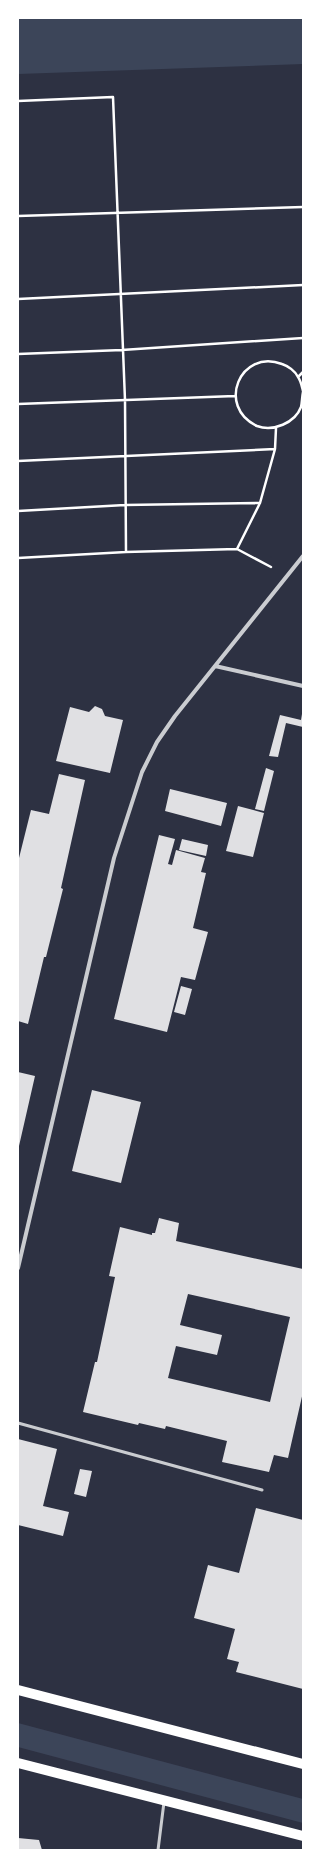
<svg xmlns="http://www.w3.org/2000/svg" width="321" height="1868" font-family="'Sofia Sans Condensed',sans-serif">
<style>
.green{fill:#3c4559}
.building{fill:#e0e0e3;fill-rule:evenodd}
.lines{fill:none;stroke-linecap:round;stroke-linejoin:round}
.path{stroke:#fff;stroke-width:2.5}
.service{stroke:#caccd0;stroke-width:3}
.minor{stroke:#caccd0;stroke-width:4}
.primary{stroke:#fff;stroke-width:10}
</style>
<rect width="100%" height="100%" fill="#2d3142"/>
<path class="green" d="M 18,18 L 303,18 L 303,64 L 18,74 Z
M 18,1723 L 303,1799 L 303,1823 L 18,1747 Z"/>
<path class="building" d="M 95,706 L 102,709 L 105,716 L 123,720 L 110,773 L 56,761 L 70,707 L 89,712 Z
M 302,714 L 303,727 L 286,723 L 278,757 L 269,756 L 280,715 L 301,720 Z
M 266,768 L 274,771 L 264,811 L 255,809 Z
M 59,774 L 85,780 L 61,888 L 63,889 L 46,957 L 44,957 L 28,1024 L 18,1021 L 18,862 L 31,810 L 49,814 Z
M 170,789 L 227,803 L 221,826 L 165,811 Z
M 238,806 L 264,813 L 253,857 L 226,851 Z
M 159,835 L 175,839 L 168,864 L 172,865 L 176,850 L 205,858 L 201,872 L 206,873 L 193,928 L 208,932 L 195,980 L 181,977 L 167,1032 L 114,1019 Z
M 182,839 L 208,845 L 206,856 L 179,850 Z
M 181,986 L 192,989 L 185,1015 L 174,1012 Z
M 18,1072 L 35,1076 L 19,1146 L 18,1146 Z
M 92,1090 L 141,1102 L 121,1183 L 72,1171 Z
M 159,1218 L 179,1223 L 176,1241 L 303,1269 L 303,1392 L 288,1458 L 274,1455 L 269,1472 L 222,1462 L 227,1441 L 166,1426 L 165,1429 L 139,1423 L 138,1425 L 83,1412 L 95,1362 L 97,1362 L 115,1277 L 109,1276 L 120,1227 L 152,1235 L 152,1233 L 155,1233 ZM 188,1294 L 290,1317 L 270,1402 L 168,1378 L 176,1346 L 217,1355 L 222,1335 L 180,1325 Z
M 18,1439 L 57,1449 L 43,1506 L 69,1512 L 63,1536 L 18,1525 Z
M 80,1469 L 92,1471 L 86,1497 L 74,1494 Z
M 256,1508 L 303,1520 L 303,1689 L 236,1672 L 239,1662 L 227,1659 L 235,1629 L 194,1618 L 208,1565 L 239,1573 Z
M 18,1838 L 39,1840 L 42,1850 L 18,1850 Z"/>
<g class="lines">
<path class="path" d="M 18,101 L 113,97 L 125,400 L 126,552
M 18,216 L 303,207
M 18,299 L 303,285
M 18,354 L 122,350 L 303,338
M 298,377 L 303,372
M 303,391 C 302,387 301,381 298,377 C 295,371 288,366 282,364 C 240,348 216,407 257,426 C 273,432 295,423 301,407 C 302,403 302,397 303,392
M 18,404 L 235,396
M 18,461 L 275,449
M 18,511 L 125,505 L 260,503
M 237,549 L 260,503 L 275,449 L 276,428
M 18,558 L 126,552 L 237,549 L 271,567"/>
<path class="service" d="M 18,1423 L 262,1490
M 158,1850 L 164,1802"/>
<path class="minor" d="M 215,666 L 303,686
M 18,1268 L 114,858 L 142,772 L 157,742 L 175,716 L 303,556"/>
<path class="primary" d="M 18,1690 L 303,1764
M 18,1763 L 303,1836"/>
</g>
<rect width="321" height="1868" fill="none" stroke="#ffffff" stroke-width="38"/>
</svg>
